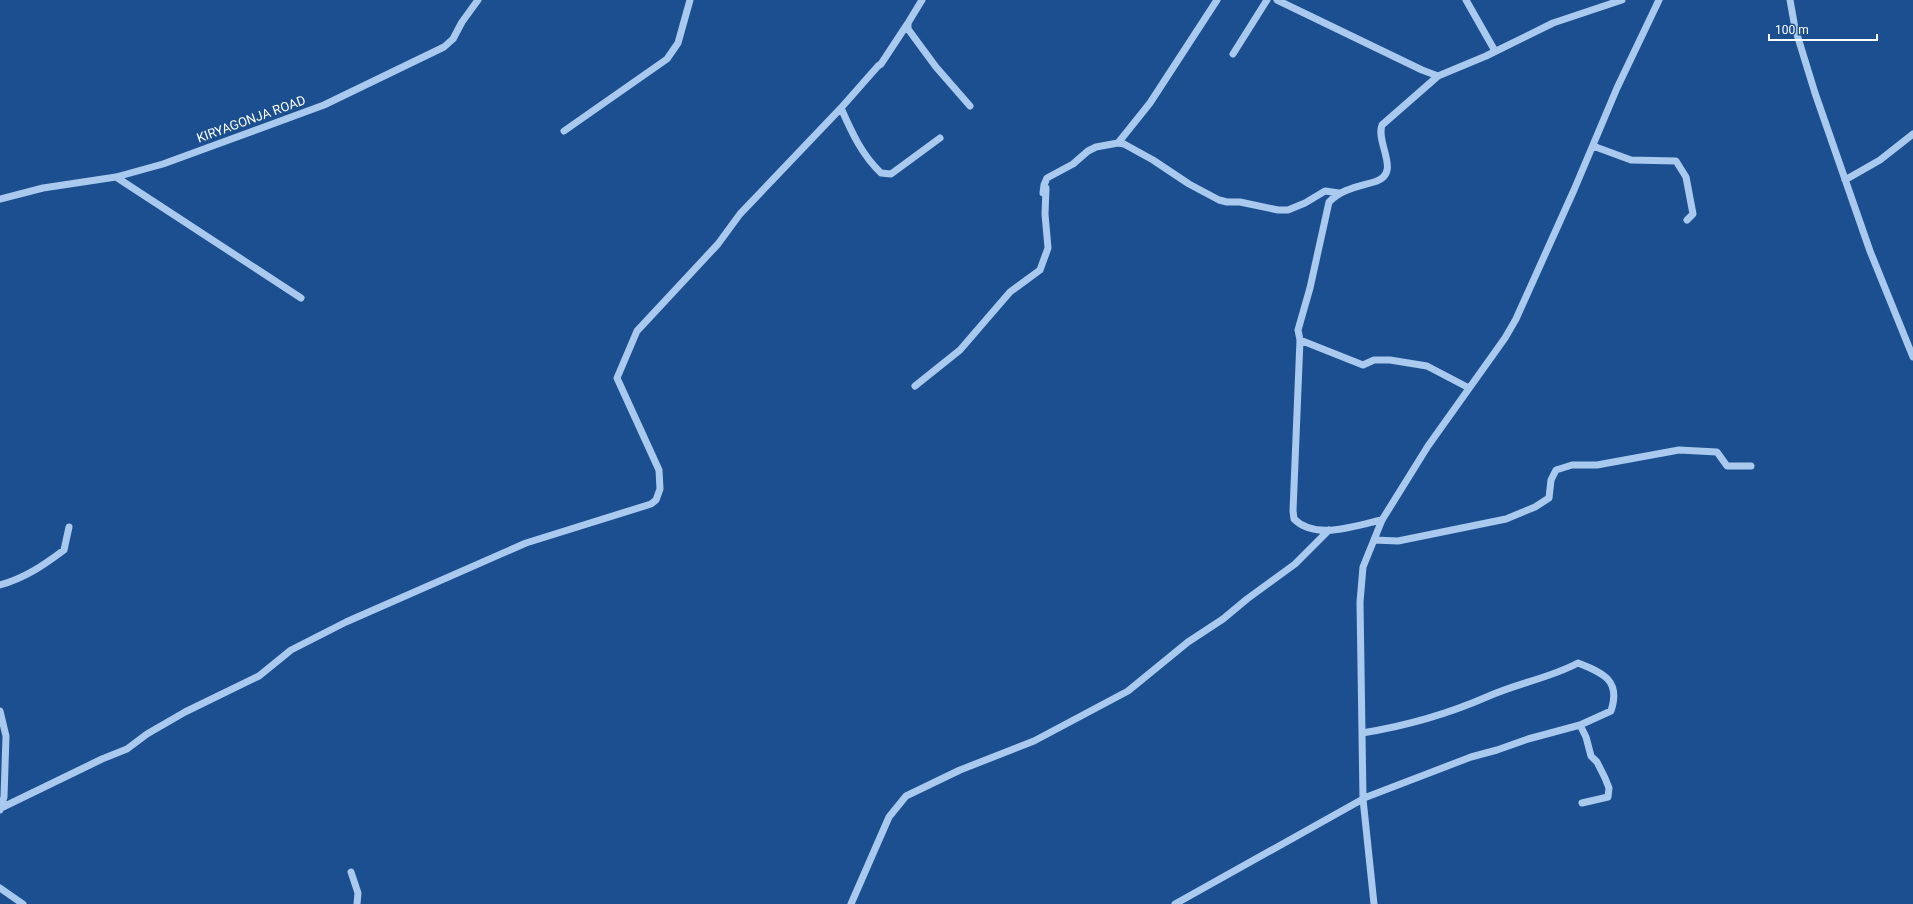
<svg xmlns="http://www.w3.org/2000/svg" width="1913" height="904" font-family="Roboto,sans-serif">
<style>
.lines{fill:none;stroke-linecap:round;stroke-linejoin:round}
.minor{stroke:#a9c9ee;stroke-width:7}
.labels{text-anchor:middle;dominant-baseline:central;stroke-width:4;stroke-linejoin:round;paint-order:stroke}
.street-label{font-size:13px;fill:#fff;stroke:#1b4f8f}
</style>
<rect width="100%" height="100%" fill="#1b4f8f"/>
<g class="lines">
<path class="minor" d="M 922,0 L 908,23 L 908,29 L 936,67 L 970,106
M 1277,0 L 1422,70 L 1438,76 L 1486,56 L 1553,23 L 1622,0
M 1466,0 L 1495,51
M 1790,0 L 1795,28 L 1815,93 L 1870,251 L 1913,357
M 1233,54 L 1267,0
M 841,108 C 852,133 862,155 881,173 L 891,174 L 940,138
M 564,131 L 667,59 L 678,43 L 690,0
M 1118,143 L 1150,103 L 1217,0
M 1593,146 L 1631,160 L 1676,161 L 1686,177 L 1693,214 L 1687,220
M 116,177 L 301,298
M 1845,180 L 1880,160 L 1913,134
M 1043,193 L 1044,185 L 1047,178 L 1073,164 L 1088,151 L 1096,147 L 1118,143 L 1124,144 L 1153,160 L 1189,184 L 1219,200 L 1227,202 L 1240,202 L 1278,210 L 1288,210 L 1305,203 L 1325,191 L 1339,193
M 0,199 L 43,188 L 116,177 L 163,164 L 324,105 L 444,47 L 453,39 L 462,22 L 478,0
M 1300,340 L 1363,365 L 1374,360 L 1390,360 L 1427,366 L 1469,388
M 915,386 L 960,350 L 1010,292 L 1040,270 L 1048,248 L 1045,214 L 1046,188
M 1382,520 C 1356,525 1316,541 1294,519 L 1293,511 L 1300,340 L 1298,330 L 1310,288 L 1329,202 C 1342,189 1357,187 1374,182 C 1403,174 1375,143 1382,125 L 1438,76
M 1374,540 L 1398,541 L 1506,519 L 1535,507 L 1549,498 L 1551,480 L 1556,470 L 1572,465 L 1597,465 L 1679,450 L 1717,452 L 1727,466 L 1751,466
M 0,585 C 25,578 44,565 64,550 L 69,527
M 0,711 L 6,736 L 4,797 L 0,810
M 1362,733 C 1406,726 1448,714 1489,696 C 1518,683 1550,678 1578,663 C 1604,673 1621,681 1611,711 L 1580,725
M 1364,798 L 1471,757 L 1497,750 L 1528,739 L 1580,725 L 1586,737 L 1591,756 L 1597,762 L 1605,778 L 1609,788 L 1608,797 L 1582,803
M 1,808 L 102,759 L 127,749 L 147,734 L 185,712 L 259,676 L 291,650 L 346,622 L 526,543 L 651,504 L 656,500 L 660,489 L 659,470 L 617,378 L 637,331 L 718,244 L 740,214 L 841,108 L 878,66 L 881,64 L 908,23
M 351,872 L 358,893 L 357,904
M 0,888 L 23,904
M 851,904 L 889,817 L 906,796 L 960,770 L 1034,741 L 1128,691 L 1188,642 L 1223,619 L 1247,599 L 1295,564 L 1329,530
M 1175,904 L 1363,799
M 1374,904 L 1363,799 L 1360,602 L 1363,567 L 1382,520 L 1428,446 L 1505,338 L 1516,319 L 1574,190 L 1617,88 L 1659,0"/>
</g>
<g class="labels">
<g class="street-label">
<text transform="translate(251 119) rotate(-20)">KIRYAGONJA ROAD</text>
</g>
</g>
<path d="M1769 34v6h108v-6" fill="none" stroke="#ffffff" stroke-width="2"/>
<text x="1775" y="34" font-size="12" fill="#ffffff" stroke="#1b4f8f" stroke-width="3" paint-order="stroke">100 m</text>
</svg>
